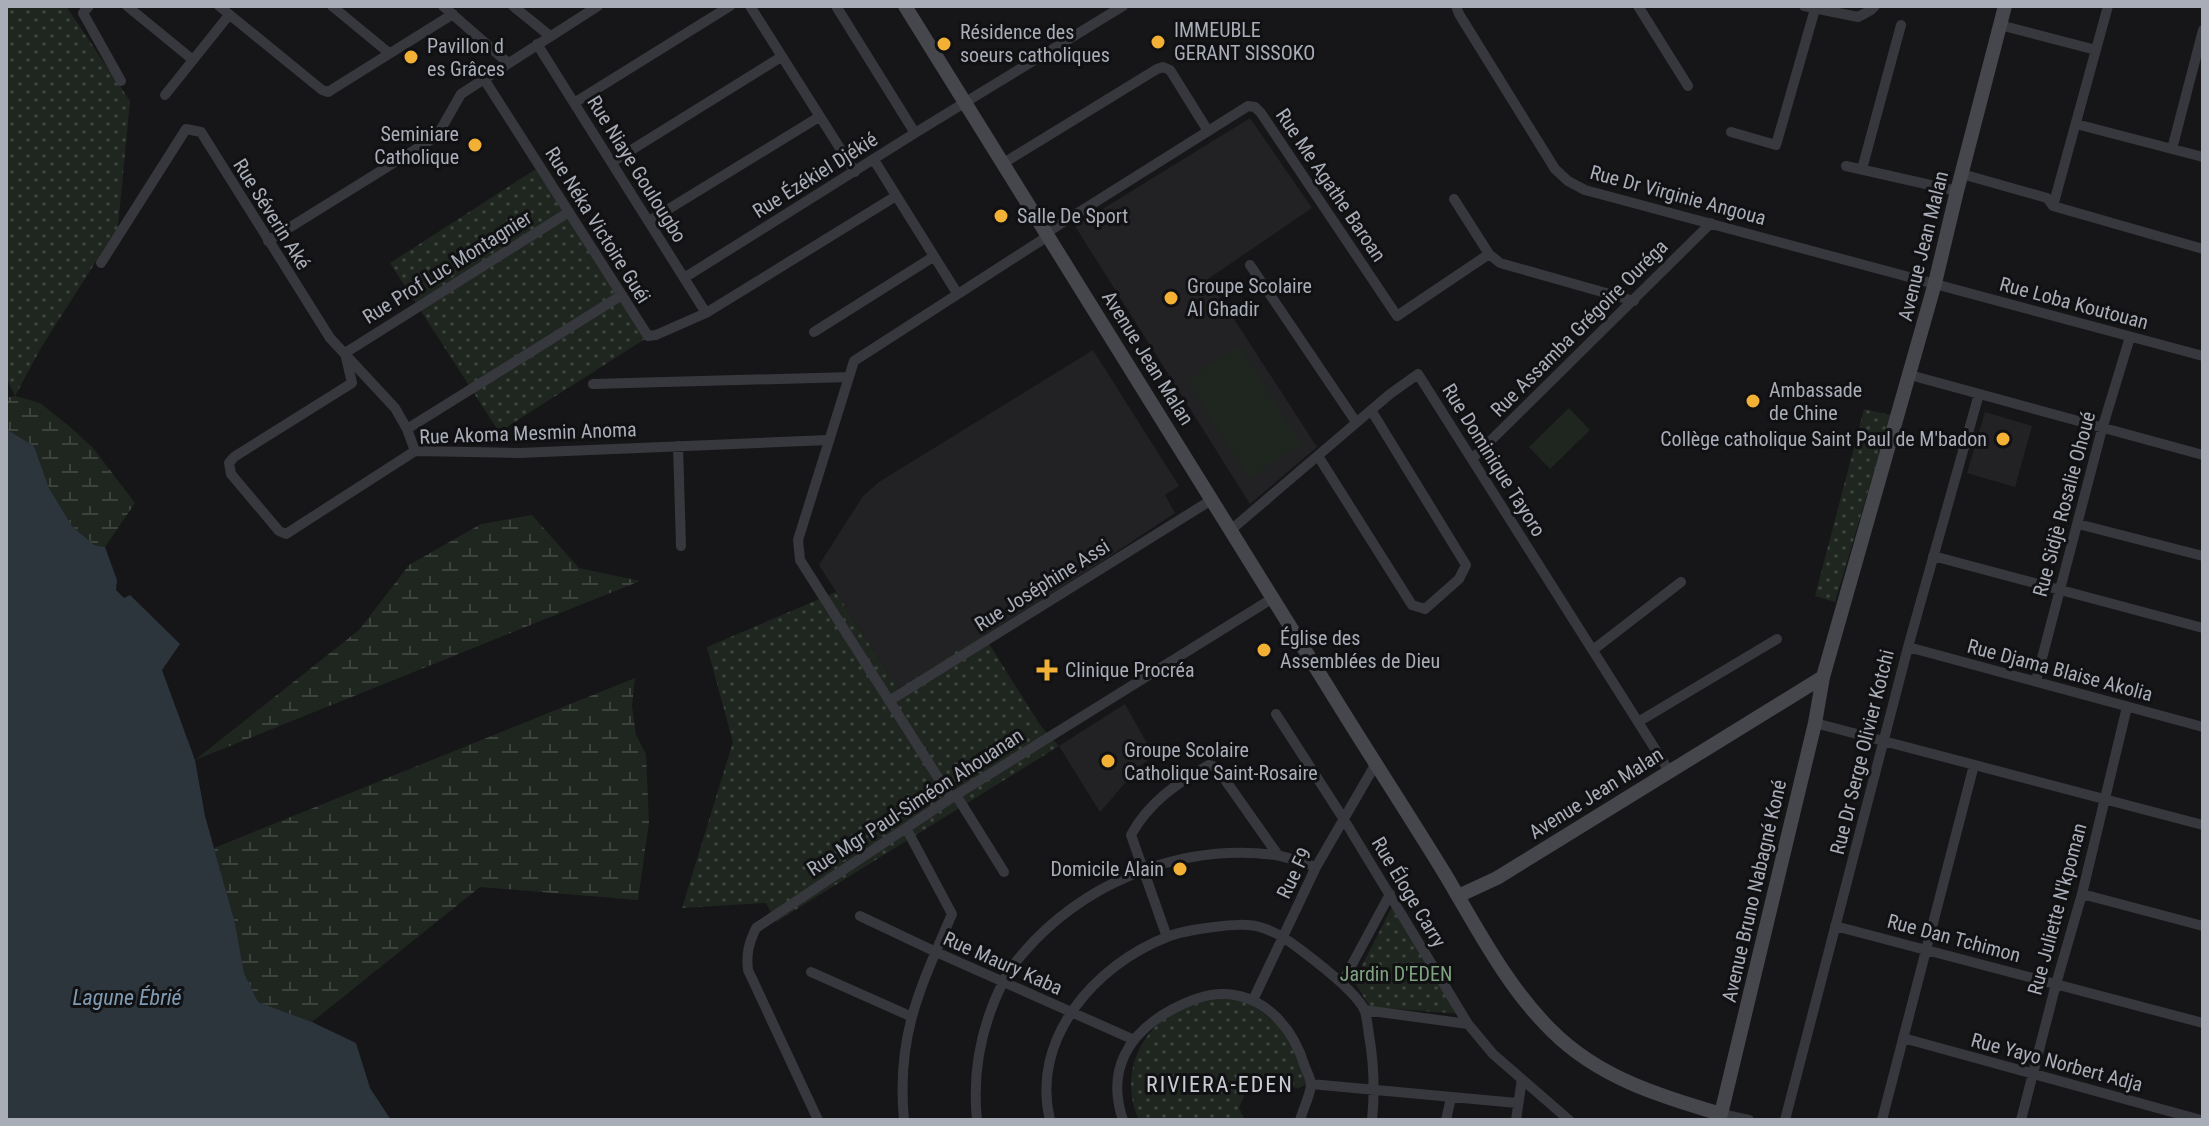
<svg xmlns="http://www.w3.org/2000/svg" width="2209" height="1126" font-family="'Roboto Condensed',sans-serif">
<style>
.built{fill:#222225}
.green{fill:url(#green-dots)}
.wetland{fill:url(#wetland-marsh)}
.pitch{fill:#1e261f}
.water{fill:#2c353c}
.lines{fill:none;stroke-linecap:round;stroke-linejoin:round}
.minor{stroke:#37383d;stroke-width:10}
.secondary{stroke:#45474d;stroke-width:14}
.poi-dot{fill:#f2b134;stroke:#111113;stroke-width:3}
.labels{text-anchor:middle;dominant-baseline:central;stroke-width:6;stroke-linejoin:round;paint-order:stroke}
.poi-label{font-size:20px;fill:#a8adb8;stroke:#111113;text-anchor:start}
.street-label{font-size:20px;fill:#a8adb8;stroke:#111113}
.park-label{font-size:20px;fill:#7fa381;stroke:#111113}
.water-label{font-size:22px;font-style:italic;fill:#7f9bb3;stroke:#111113}
.neighbourhood-label{font-size:22px;letter-spacing:2px;fill:#c9ccd4;stroke:#111113}
</style>
<defs>
<pattern id="green-dots" width="8" height="8" patternUnits="userSpaceOnUse" patternTransform="scale(2)"><rect width="8" height="8" fill="#1e261f"/><path d="M2 2h.1M6 6h.1" fill="none" stroke="#3c433d" stroke-width="1.8" stroke-linecap="round"/></pattern>
<pattern id="wetland-marsh" width="20" height="14" patternUnits="userSpaceOnUse" patternTransform="scale(2)"><rect width="20" height="14" fill="#1e261f"/><path d="M1 5h8M5 5V1M11 12h8M15 12V8" fill="none" stroke="#3c433d"/></pattern>
</defs>
<rect width="100%" height="100%" fill="#161618"/>
<path class="built" d="M 1250,118 L 1312,208 L 1208,279 L 1317,447 L 1250,504 L 1075,226 Z
M 1093,350 L 1179,486 L 1165,495 L 1175,513 L 1092,568 L 898,689 L 819,565 L 863,496 L 879,482 Z
M 1985,412 L 2032,426 L 2015,487 L 1967,473 Z
M 1125,704 L 1154,756 L 1140,766 L 1100,812 L 1059,746 Z"/>
<path class="green" d="M 6,6 L 66,6 L 130,101 L 118,227 L 42,346 L 15,396 L 6,377 Z
M 536,169 L 645,339 L 499,432 L 390,263 Z
M 1864,409 L 1891,415 L 1835,602 L 1815,596 Z
M 836,592 L 898,689 L 983,634 L 1040,725 L 1059,746 L 776,922 L 766,903 L 682,908 L 733,742 L 707,647 Z
M 1393,905 L 1463,1014 L 1370,1007 L 1354,981 Z
M 1224,998 L 1248,1002 L 1282,1027 L 1297,1048 L 1306,1085 L 1299,1088 L 1250,1083 L 1239,1107 L 1244,1120 L 1139,1120 C 1117,1073 1143,1019 1193,1004 C 1203,1001 1214,1000 1224,998 Z"/>
<path class="wetland" d="M 15,396 L 40,403 L 69,426 L 93,448 L 135,503 L 105,547 L 94,545 L 72,526 L 49,488 L 34,446 L 6,429 L 6,398 Z
M 532,515 L 579,568 L 640,581 L 195,760 L 359,630 L 409,565 L 481,524 Z
M 635,678 L 632,706 L 636,735 L 646,754 L 649,822 L 638,900 L 480,887 L 312,1022 L 258,1002 L 244,973 L 235,923 L 214,848 Z"/>
<path class="pitch" d="M 1239,346 L 1302,444 L 1249,478 L 1187,380 Z
M 1569,408 L 1590,430 L 1550,469 L 1529,447 Z"/>
<path class="water" d="M 6,429 L 34,446 L 49,488 L 72,526 L 94,545 L 105,547 L 117,580 L 116,590 L 124,598 L 130,595 L 180,644 L 162,670 L 195,760 L 205,816 L 235,923 L 244,973 L 258,1002 L 312,1022 L 356,1043 L 370,1088 L 391,1120 L 6,1120 Z"/>
<g class="lines">
<path class="minor" d="M 89,6 L 83,13 L 121,81
M 127,6 L 193,60
M 219,6 L 322,90 L 328,92 L 453,14
M 332,6 L 389,53
M 443,6 L 508,63
M 513,6 L 550,36
M 750,6 L 855,172
M 836,6 L 915,133
M 1456,6 L 1459,14 L 1555,169 L 1568,181 L 1585,190 L 2203,356
M 1638,6 L 1688,86
M 1804,6 L 1858,17 L 1871,10 L 1875,6
M 2000,25 L 2096,50
M 537,44 L 706,313
M 484,79 L 648,336 L 656,335 L 706,313 L 896,196
M 165,95 L 229,15
M 574,103 L 730,6
M 2076,124 L 2203,157
M 1731,132 L 1776,145 L 1815,9
M 2172,149 L 2203,30
M 874,160 L 957,293
M 612,162 L 781,57
M 1002,164 L 1157,69 L 1163,67 L 1170,70 L 1208,131
M 1846,166 L 1957,191
M 1862,169 L 1901,25
M 1962,174 L 2047,198 L 2053,206 L 2203,249
M 1454,199 L 1489,254 L 1500,263 L 1634,301
M 2053,206 L 2108,6
M 569,212 L 345,353 L 352,383 L 234,457 L 229,463 L 231,474 L 279,531 L 286,534 L 415,451 L 519,453 L 828,440
M 649,221 L 819,117
M 1046,233 L 1248,106 L 1255,107 L 1261,113 L 1397,316 L 1489,254
M 268,241 L 437,136 L 461,94 L 598,6
M 101,263 L 186,129 L 201,132 L 330,338 L 395,408 L 407,429 L 415,451
M 1250,265 L 1356,422
M 684,278 L 915,133 L 1123,6
M 814,332 L 933,257
M 1910,375 L 2203,455
M 593,384 L 849,377
M 407,429 L 622,295
M 678,446 L 681,546
M 1318,456 L 1412,605 L 1425,609 L 1459,579 L 1466,565 L 1371,410
M 1472,459 L 1711,223
M 2078,524 L 2203,556
M 1232,529 L 1390,394 L 1418,374 L 1669,771
M 1933,556 L 2203,628
M 1908,647 L 2203,727
M 1593,650 L 1681,582
M 2036,681 L 2102,429 L 2130,337
M 889,701 L 1213,499
M 1276,714 L 1343,818 L 1468,1024 L 1493,1054 L 1569,1120
M 1638,722 L 1777,639
M 1815,723 L 2203,825
M 956,795 L 1004,872
M 951,798 L 800,560 L 798,540 L 854,361 L 1048,236
M 2082,894 L 2203,926
M 860,916 L 936,952 L 1132,1039
M 1835,926 L 2203,1023
M 1167,937 L 1131,835 C 1148,803 1178,782 1209,765 L 1216,767 L 1278,855
M 811,972 L 910,1016
M 1342,983 L 1390,894
M 1253,1000 L 1316,867 L 1375,765
M 1364,1010 L 1468,1024
M 1903,1038 L 2201,1120
M 1311,1084 L 1517,1103
M 1721,1114 L 1749,1120
M 818,1120 L 748,970 C 746,953 749,943 756,928 L 951,798 L 1273,598
M 904,1120 C 896,1036 920,988 952,914 L 906,828
M 977,1120 C 972,1072 981,1027 1002,984 C 1009,968 1023,953 1035,940 C 1097,877 1186,844 1275,855 C 1289,857 1303,863 1316,867
M 1050,1120 C 1030,1039 1095,965 1167,937 C 1182,931 1198,929 1214,927 C 1230,925 1248,923 1263,928 C 1282,934 1298,948 1314,960 C 1328,971 1358,995 1365,1011 C 1367,1019 1368,1028 1369,1035 C 1374,1064 1375,1091 1372,1120
M 1123,1120 C 1106,1070 1128,1033 1173,1009 C 1188,1001 1207,993 1225,994 C 1267,996 1294,1030 1305,1067 C 1307,1072 1311,1079 1311,1085 C 1310,1096 1303,1109 1300,1120
M 1446,1120 L 1451,1098
M 1516,1120 L 1522,1079
M 1785,1120 L 1908,647 L 1979,394
M 1882,1120 L 1974,765
M 2021,1120 L 2056,984 L 2082,894 L 2127,707"/>
<path class="secondary" d="M 905,6 C 1048,233 1189,461 1329,689 C 1367,751 1407,812 1445,874 C 1477,928 1507,987 1552,1031 C 1598,1077 1659,1096 1721,1114 L 1815,723 L 1823,677 L 1935,283 L 1957,191 L 2005,6
M 1458,896 L 1497,878 L 1823,677"/>
</g>
<g class="poi-dot">
<circle cx="1158" cy="42" r="8"/>
<circle cx="944" cy="44" r="8"/>
<circle cx="411" cy="57" r="8"/>
<circle cx="475" cy="145" r="8"/>
<circle cx="1001" cy="216" r="8"/>
<circle cx="1171" cy="298" r="8"/>
<circle cx="1753" cy="401" r="8"/>
<circle cx="2003" cy="439" r="8"/>
<circle cx="1264" cy="650" r="8"/>
<path d="M1043 658h8v8h8v8h-8v8h-8v-8h-8v-8h8z"/>
<circle cx="1108" cy="761" r="8"/>
<circle cx="1180" cy="869" r="8"/>
</g>
<g class="labels">
<g class="poi-label">
<text x="1174" y="30">IMMEUBLE<tspan x="1174" dy="23">GERANT SISSOKO</tspan></text>
<text x="960" y="32">Résidence des<tspan x="960" dy="23">soeurs catholiques</tspan></text>
<text x="427" y="46">Pavillon d<tspan x="427" dy="23">es Grâces</tspan></text>
<text x="459" y="134" text-anchor="end">Seminiare<tspan x="459" dy="23">Catholique</tspan></text>
<text x="1017" y="216">Salle De Sport</text>
<text x="1187" y="286">Groupe Scolaire<tspan x="1187" dy="23">Al Ghadir</tspan></text>
<text x="1769" y="390">Ambassade<tspan x="1769" dy="23">de Chine</tspan></text>
<text x="1987" y="439" text-anchor="end">Collège catholique Saint Paul de M'badon</text>
<text x="1280" y="638">Église des<tspan x="1280" dy="23">Assemblées de Dieu</tspan></text>
<text x="1065" y="670">Clinique Procréa</text>
<text x="1124" y="750">Groupe Scolaire<tspan x="1124" dy="23">Catholique Saint-Rosaire</tspan></text>
<text x="1164" y="869" text-anchor="end">Domicile Alain</text>
</g>
<g class="street-label">
<text transform="translate(637 169) rotate(58)">Rue Niaye Goulougbo</text>
<text transform="translate(815 175) rotate(-32)">Rue Ézékiel Djékié</text>
<text transform="translate(1331 185) rotate(56)">Rue Me Agathe Baroan</text>
<text transform="translate(1678 195) rotate(15)">Rue Dr Virginie Angoua</text>
<text transform="translate(272 214) rotate(58)">Rue Séverin Aké</text>
<text transform="translate(598 225) rotate(58)">Rue Néka Victoire Guéi</text>
<text transform="translate(1923 246) rotate(-76)">Avenue Jean Malan</text>
<text transform="translate(447 267) rotate(-32)">Rue Prof Luc Montagnier</text>
<text transform="translate(2074 303) rotate(15)">Rue Loba Koutouan</text>
<text transform="translate(1579 328) rotate(-45)">Rue Assamba Grégoire Ouréga</text>
<text transform="translate(1148 358) rotate(58)">Avenue Jean Malan</text>
<text transform="translate(528 433) rotate(-2)">Rue Akoma Mesmin Anoma</text>
<text transform="translate(1494 460) rotate(58)">Rue Dominique Tayoro</text>
<text transform="translate(2064 504) rotate(-75)">Rue Sidjè Rosalie Ohoué</text>
<text transform="translate(1042 585) rotate(-32)">Rue Joséphine Assi</text>
<text transform="translate(2060 670) rotate(15)">Rue Djama Blaise Akolia</text>
<text transform="translate(1862 752) rotate(-76)">Rue Dr Serge Olivier Kotchi</text>
<text transform="translate(1596 793) rotate(-32)">Avenue Jean Malan</text>
<text transform="translate(915 802) rotate(-33)">Rue Mgr Paul-Siméon Ahouanan</text>
<text transform="translate(1294 873) rotate(-64)">Rue F9</text>
<text transform="translate(1754 891) rotate(-77)">Avenue Bruno Nabagné Koné</text>
<text transform="translate(1409 892) rotate(59)">Rue Éloge Carry</text>
<text transform="translate(2057 909) rotate(-75)">Rue Juliette N'kpoman</text>
<text transform="translate(1954 938) rotate(15)">Rue Dan Tchimon</text>
<text transform="translate(1003 963) rotate(24)">Rue Maury Kaba</text>
<text transform="translate(2057 1062) rotate(15)">Rue Yayo Norbert Adja</text>
</g>
<g class="park-label">
<text x="1396" y="974">Jardin D'EDEN</text>
</g>
<g class="water-label">
<text x="127" y="997">Lagune Ébrié</text>
</g>
<g class="neighbourhood-label">
<text x="1220" y="1084">RIVIERA-EDEN</text>
</g>
</g>
<rect width="2209" height="1126" fill="none" stroke="#a8adb8" stroke-width="16"/>
</svg>
